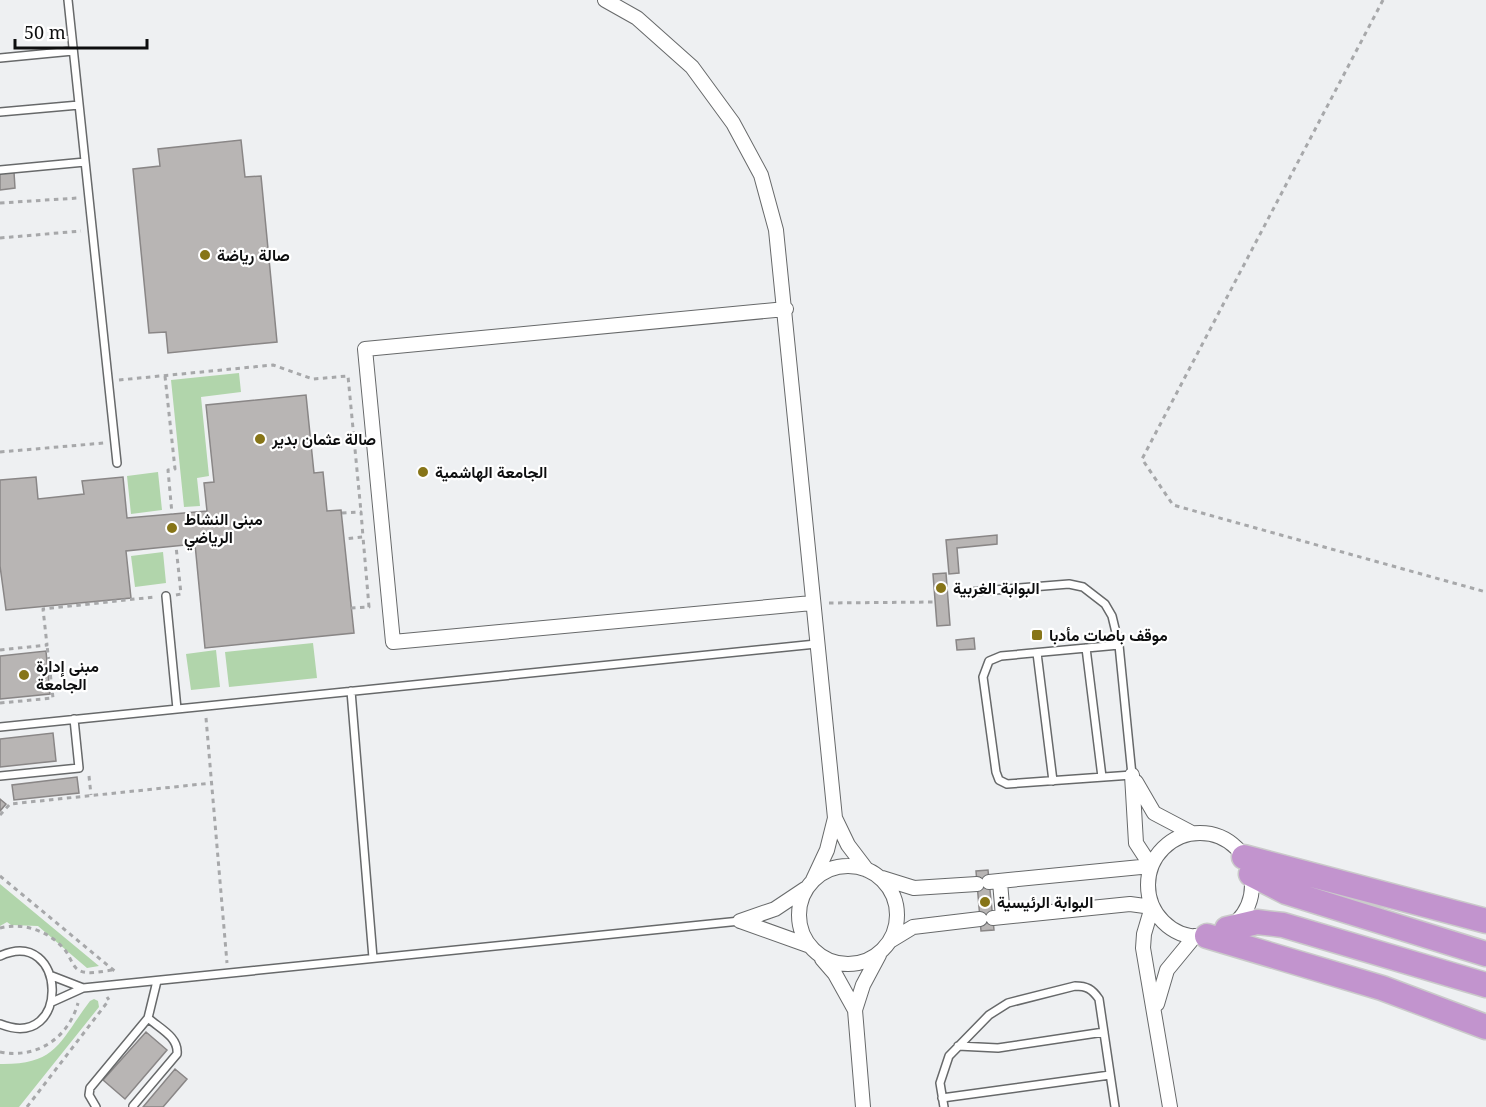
<svg xmlns="http://www.w3.org/2000/svg" width="1486" height="1107" font-family="'Noto Serif',Vazirmatn,serif">
<style>
.green{fill:#b1d5ab}
.building{fill:#b8b5b4;stroke:#898686;stroke-width:1.5}
.lines{fill:none;stroke-linecap:round;stroke-linejoin:round}
.service-casing{stroke:#67696a;stroke-width:10}
.minor-casing{stroke:#67696a;stroke-width:16}
.trunk-casing{stroke:#cacaca;stroke-width:27}
.path{stroke:#a7a8aa;stroke-width:3;stroke-dasharray:4.5 4.5;stroke-linecap:butt}
.service{stroke:#fff;stroke-width:7}
.minor{stroke:#fff;stroke-width:14}
.trunk{stroke:#c294ce;stroke-width:24}
.poi-dot{fill:#877518;stroke:#fff;stroke-width:2}
.labels{text-anchor:middle;dominant-baseline:central;stroke-width:4.5;stroke-linejoin:round;paint-order:stroke}
.poi-label{font-size:16px;font-weight:bold;fill:#0d0e0f;stroke:#fff;text-anchor:start}
</style>
<rect width="100%" height="100%" fill="#eef0f2"/>
<path class="green" d="M 239,373 L 241,392 L 201,397 L 209,476 L 197,478 L 200,506 L 184,507 L 171,380 Z
M 158,472 L 162,510 L 131,514 L 127,476 Z
M 163,552 L 166,583 L 135,587 L 131,556 Z
M 313,643 L 317,678 L 229,687 L 225,652 Z
M 216,650 L 220,687 L 191,690 L 186,654 Z
M 0,884 L 99,966 L 87,968 L 38,926 L 11,925 L 7,922 L 0,926 Z
M 94,999 L 98,1001 L 99,1007 L 19,1107 L 0,1107 L 0,1064 C 57,1065 59,1042 90,1001 Z"/>
<path class="building" d="M 241,140 L 245,177 L 261,176 L 277,342 L 168,353 L 166,332 L 149,333 L 133,169 L 160,166 L 158,149 Z
M 14,172 L 15,188 L 0,190 L 0,173 Z
M 306,395 L 314,473 L 323,472 L 327,511 L 341,510 L 354,633 L 205,648 L 195,544 L 126,551 L 131,598 L 6,610 L 0,566 L 0,480 L 36,477 L 38,499 L 84,494 L 82,481 L 123,477 L 127,518 L 207,511 L 204,483 L 214,482 L 206,405 Z
M 997,535 L 997,544 L 957,548 L 959,573 L 949,574 L 946,540 Z
M 946,573 L 950,625 L 937,626 L 933,574 Z
M 974,638 L 975,649 L 957,650 L 956,640 Z
M 46,651 L 50,694 L 0,699 L 0,656 Z
M 53,733 L 56,761 L 0,767 L 0,739 Z
M 77,777 L 79,793 L 14,800 L 12,785 Z
M 0,799 L 6,804 L 0,811 Z
M 988,870 L 994,930 L 981,931 L 976,871 Z
M 146,1032 L 167,1050 L 125,1099 L 103,1080 Z
M 175,1069 L 187,1079 L 163,1107 L 143,1107 Z"/>
<g class="lines">
<g class="service-casing">
<path id="service" d="M 68,0 L 117,463
M 0,58 L 73,51
M 0,112 L 79,105
M 0,170 L 85,162
M 970,592 L 1069,584 L 1083,587 L 1105,604 L 1112,616 L 1119,645 L 1132,775 L 1007,784 L 999,780 L 996,772 L 983,677 L 989,661 L 1001,656 L 1119,645
M 166,596 L 177,709
M 1086,648 L 1102,777
M 1037,653 L 1053,781
M 351,691 L 373,958
M 0,727 L 816,644
M 0,776 L 79,768 L 74,719
M 0,956 C 67,925 72,1053 0,1024
M 52,976 L 83,988
M 52,1002 L 83,988 L 740,921
M 958,1046 L 998,1048 L 1104,1032
M 942,1098 L 1110,1075
M 133,1106 L 177,1054 C 179,1037 159,1028 148,1018
M 96,1107 L 89,1095 L 90,1088 L 148,1018 L 157,981
M 944,1107 L 940,1083 L 949,1056 L 989,1015 L 1008,1003 L 1075,986 C 1087,986 1092,989 1099,999 L 1115,1107"/>
</g>
<g class="minor-casing">
<path id="minor" d="M 605,0 L 637,18 L 692,67 L 733,123 L 761,175 L 776,230 L 835,818 L 827,850 L 813,880
M 786,309 L 365,349 L 393,642 L 812,603
M 1136,782 L 1154,813 L 1192,833
M 835,818 L 848,845 L 867,870
M1148 885a52 52 0 1 1 104 0a52 52 0 1 1-104 0Z
M799 915a49 49 0 1 1 98 0a49 49 0 1 1-98 0Z
M 882,878 L 914,888 L 977,884
M 989,882 L 1151,866 L 1136,843 L 1132,775
M 1000,882 L 1003,917
M 993,918 L 1130,904 L 1152,907 L 1144,934 L 1143,948 L 1170,1107
M 740,921 L 775,909 L 805,889
M 740,921 L 810,946
M 890,941 L 913,927 L 980,919
M 822,959 L 835,974 L 855,1010 L 863,1107
M 1157,1004 L 1167,970 L 1195,936
M 855,1010 L 863,985 L 879,955"/>
</g>
<g class="trunk-casing">
<path id="trunk" d="M 1244,857 L 1486,921
M 1251,874 L 1286,892 L 1486,954
M 1227,929 L 1257,922 L 1283,925 L 1486,985
M 1207,936 L 1382,988 L 1486,1027"/>
</g>
<path class="path" d="M 1383,0 L 1142,459 L 1173,505 L 1486,592
M 0,203 L 78,198
M 0,238 L 81,231
M 165,376 L 175,469 L 168,470 L 172,514
M 119,380 L 273,365 L 313,379 L 348,376 L 361,512
M 0,452 L 104,443
M 342,513 L 361,512 L 363,537 L 344,539
M 176,595 L 181,594 L 176,546
M 829,603 L 935,602
M 351,608 L 369,607 L 363,537
M 0,650 L 47,645 L 43,609 L 154,597
M 0,703 L 53,698 L 47,645
M 206,718 L 227,963
M 89,776 L 91,795
M 0,815 L 10,804 L 212,783
M 0,876 L 117,973
M 0,928 C 23,922 49,931 64,949 C 69,954 72,965 77,969 C 86,976 102,971 113,970
M 0,1052 C 36,1059 68,1039 78,1003
M 27,1107 L 109,1000 L 107,997"/>
<use href="#service" class="service"/>
<use href="#minor" class="minor"/>
<use href="#trunk" class="trunk"/>
</g>
<g class="poi-dot">
<circle cx="205" cy="255" r="6"/>
<circle cx="260" cy="439" r="6"/>
<circle cx="423" cy="472" r="6"/>
<circle cx="172" cy="528" r="6"/>
<circle cx="941" cy="588" r="6"/>
<rect x="1031" y="629" width="12" height="12" rx="3"/>
<circle cx="24" cy="675" r="6"/>
<circle cx="985" cy="902" r="6"/>
</g>
<g class="labels">
<g class="poi-label">
<text x="217" y="255">صالة رياضة</text>
<text x="272" y="439">صالة عثمان بدير</text>
<text x="435" y="472">الجامعة الهاشمية</text>
<text x="184" y="519">مبنى النشاط<tspan x="184" dy="18">الرياضي</tspan></text>
<text x="953" y="588">البوابة الغربية</text>
<text x="1049" y="635">موقف باصات مأدبا</text>
<text x="36" y="666">مبنى إدارة<tspan x="36" dy="18">الجامعة</tspan></text>
<text x="997" y="902">البوابة الرئيسية</text>
</g>
</g>
<path d="M15 39v9h132v-9" fill="none" stroke="#0d0e0f" stroke-width="3"/>
<text x="24" y="39" font-size="18" fill="#0d0e0f" stroke="#ffffff" stroke-width="4.5" paint-order="stroke">50 m</text>
</svg>
